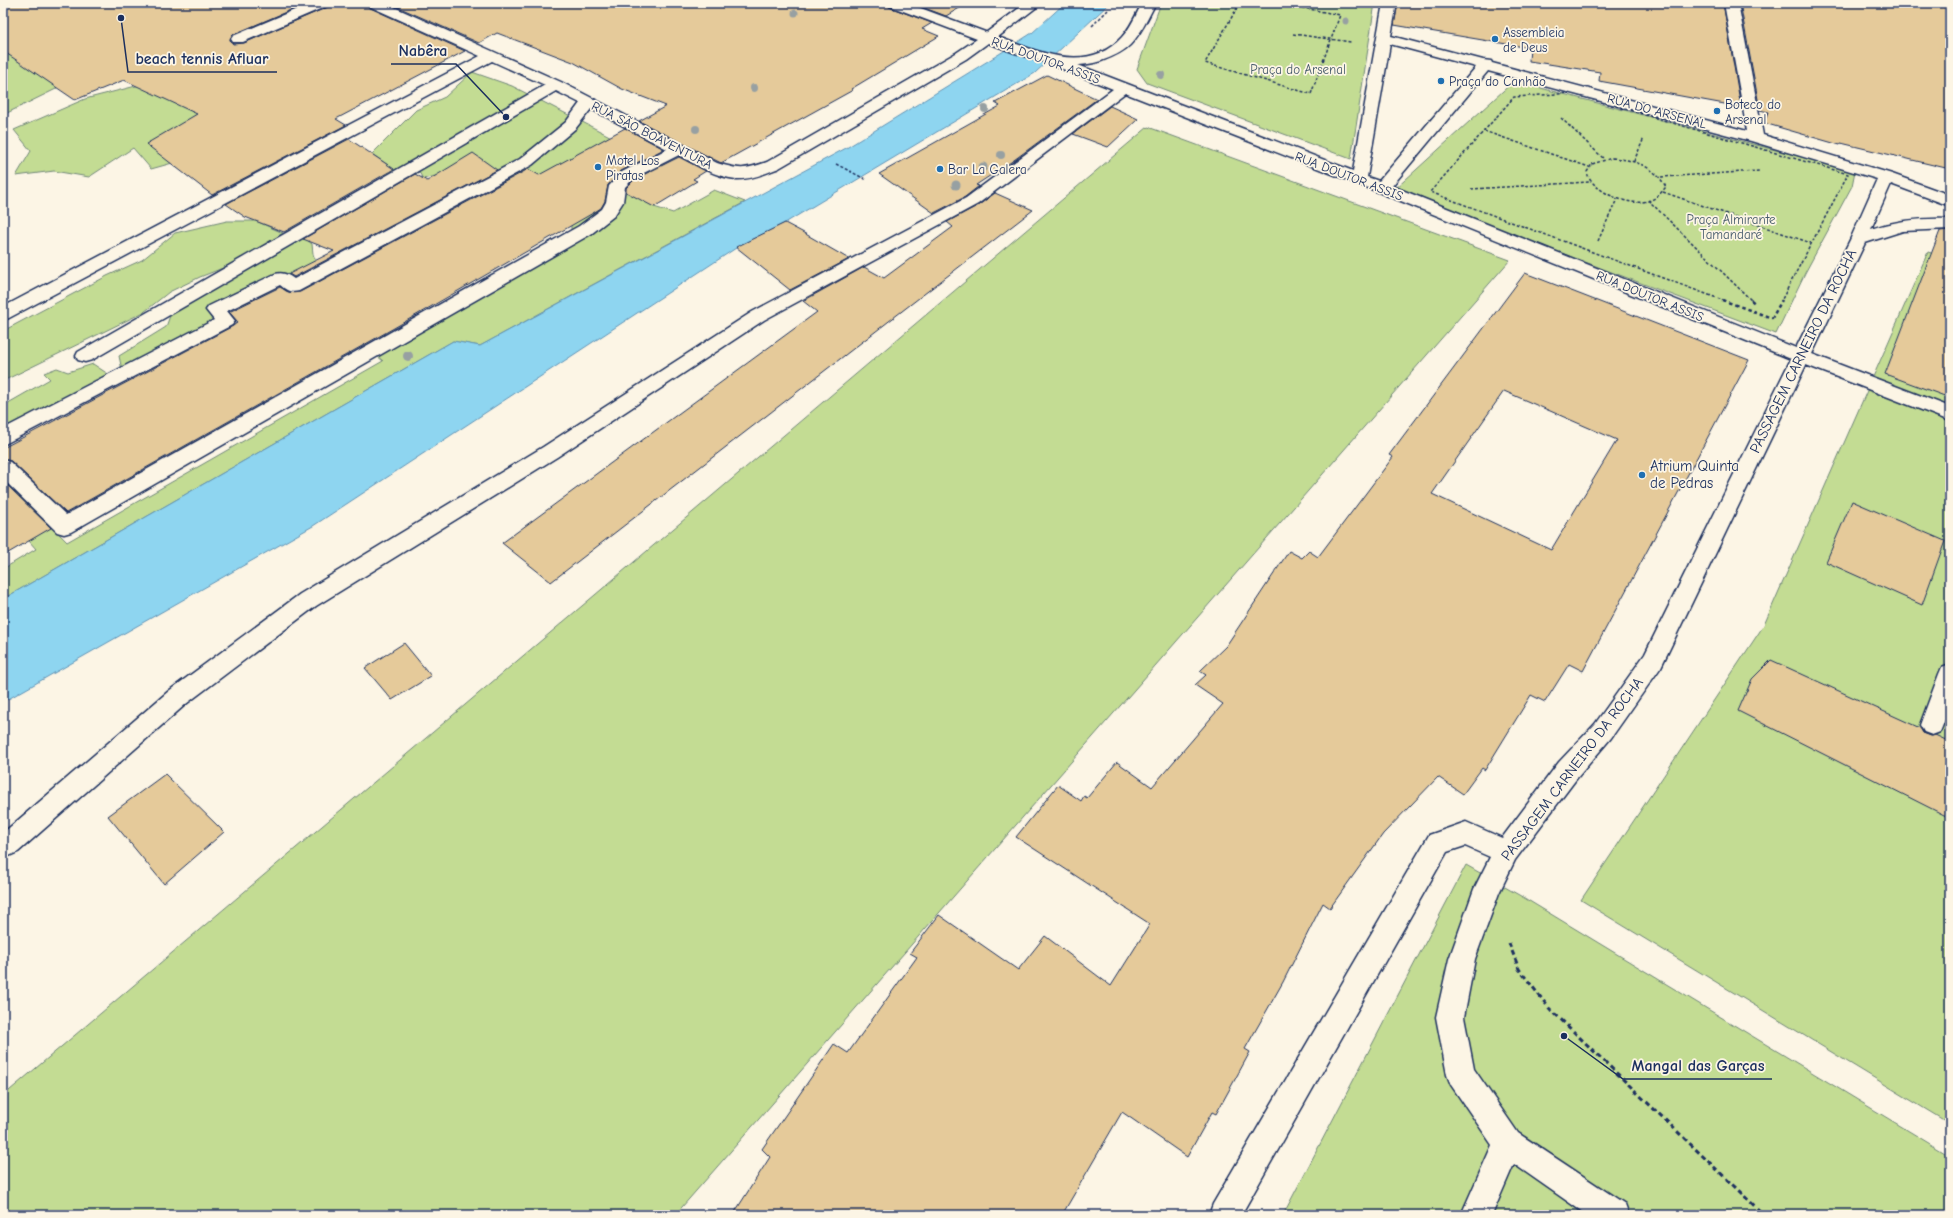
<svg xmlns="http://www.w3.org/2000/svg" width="1953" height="1218" font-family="'Comic Neue',sans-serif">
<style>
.green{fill:#c3dc93;stroke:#6f8678}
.water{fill:#8ed5f0;stroke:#6093b6}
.building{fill:#e5ca9a;stroke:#1b2f5e;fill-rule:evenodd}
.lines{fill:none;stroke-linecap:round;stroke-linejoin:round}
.minor-casing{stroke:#1b2f5e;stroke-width:3}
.major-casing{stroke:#1b2f5e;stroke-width:3}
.path-far2{stroke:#1b2f5e;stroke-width:1.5;stroke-dasharray:3 2;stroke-linecap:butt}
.path-far1{stroke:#1b2f5e;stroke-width:2.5;stroke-dasharray:3.5 3;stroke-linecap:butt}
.path{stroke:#1b2f5e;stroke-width:3;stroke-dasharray:5 3.5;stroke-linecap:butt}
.minor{fill:#fcf5e5;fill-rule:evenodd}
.major{fill:#fcf5e5;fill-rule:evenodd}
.tree{fill:#97a0a2}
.poi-dot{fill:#1f6fb2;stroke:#fcf5e5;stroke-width:1.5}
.labels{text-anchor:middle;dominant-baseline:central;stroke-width:3.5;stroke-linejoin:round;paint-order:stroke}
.far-poi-label{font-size:13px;fill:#1b2f5e;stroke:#fcf5e5;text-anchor:start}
.far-street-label{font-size:13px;fill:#1b2f5e;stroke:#fcf5e5}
.far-park-label{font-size:13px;fill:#455a6b;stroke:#fcf5e5}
.street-label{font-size:15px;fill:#1b2f5e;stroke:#fcf5e5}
.poi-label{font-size:15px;fill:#1b2f5e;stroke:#fcf5e5;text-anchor:start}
.leader{fill:none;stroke:#1b2f5e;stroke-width:1.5}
.callout-dot{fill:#1b2f5e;stroke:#fcf5e5;stroke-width:1.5}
.callout-label{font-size:16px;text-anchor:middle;font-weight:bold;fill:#1b2f5e;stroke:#fcf5e5;stroke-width:3.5;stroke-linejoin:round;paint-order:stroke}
</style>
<rect width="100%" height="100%" fill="#fcf5e5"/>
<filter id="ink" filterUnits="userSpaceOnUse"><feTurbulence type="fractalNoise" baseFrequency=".025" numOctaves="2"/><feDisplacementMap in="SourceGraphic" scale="8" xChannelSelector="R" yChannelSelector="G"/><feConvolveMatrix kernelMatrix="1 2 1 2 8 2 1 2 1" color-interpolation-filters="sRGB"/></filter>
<g filter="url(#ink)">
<path class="green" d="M 3,3 L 63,74 L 56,89 L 3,115 Z
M 1161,3 L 1375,3 L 1351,159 L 1147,83 L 1137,69 Z
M 258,55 L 208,153 L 151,169 L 133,148 L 89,177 L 54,171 L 16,176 L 31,151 L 14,130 L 85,99 Z
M 472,72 L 512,86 L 678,171 L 654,207 L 673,213 L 714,190 L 745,202 L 480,346 L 453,341 L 3,599 L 3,569 L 36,549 L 3,511 L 3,476 L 67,542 L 383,361 L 369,349 L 571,233 L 571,225 L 485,178 L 474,183 L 456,171 L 423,179 L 419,172 L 400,183 L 381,170 L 388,165 L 372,154 L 416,110 L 445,97 Z
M 1514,81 L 1855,171 L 1852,186 L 1805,273 L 1776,334 L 1394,190 Z
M 1148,127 L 1510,260 L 675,1215 L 3,1215 L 3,1096 Z
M 227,221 L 256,221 L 283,233 L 238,262 L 200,277 L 169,292 L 144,312 L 3,381 L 3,331 L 107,276 L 142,260 L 175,233 Z
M 302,236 L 312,244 L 313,254 L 316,262 L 221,310 L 229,319 L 122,370 L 119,356 L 166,327 L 172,310 Z
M 1928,252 L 1950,259 L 1950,1124 L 1581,900 L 1764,625 Z
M 93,364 L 111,376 L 3,434 L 3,406 L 50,379 L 44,373 L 57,368 L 68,372 Z
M 1466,865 L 1526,899 L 1950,1156 L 1950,1215 L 1283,1215 Z"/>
<path class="water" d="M 1065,3 L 1110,3 L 1035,73 L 785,223 L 736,248 L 313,526 L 3,702 L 3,599 L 453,341 L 480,346 L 848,147 L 996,56 L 1032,33 Z"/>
<path class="building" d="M 3,3 L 307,3 L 232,35 L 230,40 L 233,44 L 244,43 L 328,7 L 330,3 L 366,3 L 368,7 L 465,51 L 336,119 L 346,125 L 212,195 L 146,144 L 197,114 L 124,80 L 75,100 L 3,51 Z
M 389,3 L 887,3 L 889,7 L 932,23 L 922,29 L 939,36 L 851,89 L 853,90 L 721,163 L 639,121 L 666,106 L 622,89 L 573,62 L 497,33 L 479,43 Z
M 911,3 L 968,3 L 946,16 Z
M 1398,3 L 1723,3 L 1741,107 L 1599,81 L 1600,72 L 1529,61 L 1530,48 L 1394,25 Z
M 1740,3 L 1950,3 L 1950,169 L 1841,143 L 1840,145 L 1764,123 L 1768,112 L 1760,110 Z
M 1047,75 L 1097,99 L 1014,160 L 976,185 L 979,186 L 965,197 L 934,213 L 879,174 L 1000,106 L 995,103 Z
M 1110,106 L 1138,119 L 1108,147 L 1073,134 Z
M 625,128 L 664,149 L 621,171 L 608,185 L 605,201 L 601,208 L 593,213 L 394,328 L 66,513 L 11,461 L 3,459 L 3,448 L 233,326 L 238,322 L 229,312 L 280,287 L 289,292 L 300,292 L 523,172 L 528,169 L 539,175 Z
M 349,139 L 394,169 L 284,232 L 245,217 L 226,204 Z
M 473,153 L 497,170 L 294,277 L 289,274 L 334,251 L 303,239 L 415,174 L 427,181 Z
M 679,157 L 706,171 L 693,179 L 697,181 L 654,207 L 626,192 L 626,188 L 635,179 Z
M 995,193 L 1033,210 L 551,582 L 502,543 L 817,312 L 803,301 L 864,267 L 884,278 L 953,227 L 947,222 L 979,205 Z
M 785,223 L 802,232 L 849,259 L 790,290 L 736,247 Z
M 1950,230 L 1950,398 L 1885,374 L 1940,231 Z
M 1525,273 L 1749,360 L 1583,671 L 1569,664 L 1545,702 L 1531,695 L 1485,770 L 1482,768 L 1463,794 L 1438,777 L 1383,834 L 1330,908 L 1323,903 L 1283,982 L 1245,1049 L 1250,1052 L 1216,1114 L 1212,1112 L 1187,1157 L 1122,1112 L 1062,1215 L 733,1215 L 770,1157 L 762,1149 L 834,1044 L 848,1053 L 917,957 L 910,953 L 939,915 L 1018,970 L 1045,936 L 1111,986 L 1150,924 L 1016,837 L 1058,785 L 1081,801 L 1084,796 L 1087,798 L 1117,762 L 1152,787 L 1223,704 L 1195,685 L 1206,675 L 1200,671 L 1226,646 L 1289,551 L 1302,558 L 1309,551 L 1318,557 L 1393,457 L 1389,455 ZM 1504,391 L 1617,440 L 1551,550 L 1432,494 Z
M 3,481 L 51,528 L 3,556 Z
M 1852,501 L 1945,541 L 1922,605 L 1826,562 Z
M 404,643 L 431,676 L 392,700 L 365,668 Z
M 1771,660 L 1920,728 L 1923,733 L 1931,736 L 1935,735 L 1950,742 L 1950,818 L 1738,711 L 1752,679 Z
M 165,774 L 224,832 L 164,884 L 108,816 Z"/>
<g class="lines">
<g class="minor-casing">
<path id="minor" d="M 311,3 L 329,3 L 327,6 L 243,42 L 233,42 L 231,39 L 233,36 Z
M 367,3 L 385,3 L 561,82 L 717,163 C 740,170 744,170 767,162 L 956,53 L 977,39 L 890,6 L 888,3 L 907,3 L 993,35 L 995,38 L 966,59 L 779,168 C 766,173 750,180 736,179 C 716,177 696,165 679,155 L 634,178 L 625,187 L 623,202 L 614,216 L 591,234 L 71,532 L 64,534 L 57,532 L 3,479 L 3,460 L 10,462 L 66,515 L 579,226 L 602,209 L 606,202 L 609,186 L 622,172 L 667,149 L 591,109 L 576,128 L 532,165 L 299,291 C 291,293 287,291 280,285 L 227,311 L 235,321 L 232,325 L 3,445 L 3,429 L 214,320 L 206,310 L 209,306 L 275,274 C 283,272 287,274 294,279 L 520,159 L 566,122 L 580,103 L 556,91 L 92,360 L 85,362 L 78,360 L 76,356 L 78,352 L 545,85 L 492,61 L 9,318 L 3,320 L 3,307 L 480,56 L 369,6 Z
M 1383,3 L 1397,3 L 1391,36 L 1483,60 L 1491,61 L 1492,63 L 1747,131 L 1724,3 L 1738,3 L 1763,135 L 1892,174 L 1950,195 L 1950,206 L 1891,184 L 1871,229 C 1897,220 1923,218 1950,219 L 1950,229 L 1903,231 L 1865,243 L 1812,354 L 1950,407 L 1950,421 L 1806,365 L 1661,667 L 1611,738 L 1577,778 L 1515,860 L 1499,893 L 1475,959 L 1464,1017 L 1474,1069 L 1518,1133 L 1625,1204 L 1629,1215 L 1587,1215 L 1514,1164 L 1492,1215 L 1461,1215 L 1492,1145 L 1451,1085 L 1447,1075 L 1436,1017 L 1449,959 L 1474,889 L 1490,857 L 1465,846 L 1447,852 L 1241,1215 L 1209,1215 L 1213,1204 L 1429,835 L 1466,822 L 1502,838 L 1559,762 L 1595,724 L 1645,654 L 1791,359 L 1376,191 L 1125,93 L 978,204 L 764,320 L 557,457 L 316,606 L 186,704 L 18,852 L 9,856 L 3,853 L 3,833 L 170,690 L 300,594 L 543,447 L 752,312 L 966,198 L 1113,89 L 1050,64 L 1048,61 L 1050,58 L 1060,58 L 1353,171 ZM 1390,44 L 1476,67 L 1379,181 L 1367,177 ZM 1488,71 L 1751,141 L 1877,179 L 1850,240 L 1796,348 L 1392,186 Z
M 1950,664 L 1950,707 L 1940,732 L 1932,735 L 1924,732 L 1920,725 L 1939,674 L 1942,667 Z"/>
</g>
<g class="major-casing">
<path id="major" d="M 1026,3 L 1042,3 L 998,37 C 1036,51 1088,75 1122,37 C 1131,27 1136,15 1142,3 L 1156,3 C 1148,17 1142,33 1130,45 C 1122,53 1112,57 1101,61 C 1060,74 1021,55 983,41 L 981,38 L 983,35 Z"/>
</g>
<path class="path-far2" d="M 1240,3 L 1205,63 L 1311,94 L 1340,15 L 1278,3
M 1092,26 L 1108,10
M 1293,34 L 1351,42
M 1561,118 L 1604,159
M 1484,131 L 1589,167
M 1612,158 C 1635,160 1654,166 1666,187 C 1663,190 1659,196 1655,198 C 1637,209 1606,197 1593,183 C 1590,181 1588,176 1587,172 L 1592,164 Z
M 1634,161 L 1644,138
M 836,164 L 865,179
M 1661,177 L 1759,171
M 1471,189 L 1589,182
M 1663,192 L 1811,243
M 1648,200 L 1752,301
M 1598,241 L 1617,199
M 1725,301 L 1430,192 L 1514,97 L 1570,93 L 1848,174 L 1781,301"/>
<path class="path-far1" d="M 1722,300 L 1772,318 L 1782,300
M 1751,300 L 1756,304"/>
<path class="path" d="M 1509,943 L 1519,969 L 1549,1008 L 1764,1215"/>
<use href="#minor" class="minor"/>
<use href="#major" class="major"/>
</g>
<g class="tree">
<circle cx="795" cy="13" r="3.5"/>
<circle cx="1346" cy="21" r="3.5"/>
<circle cx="1161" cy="75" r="4"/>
<circle cx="754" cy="88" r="4"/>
<circle cx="985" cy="109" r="4"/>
<circle cx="696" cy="129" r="4"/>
<circle cx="1001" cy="155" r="4"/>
<circle cx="983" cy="167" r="4.5"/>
<circle cx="956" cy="185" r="4.5"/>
<circle cx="408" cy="356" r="5"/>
</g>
</g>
<g class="poi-dot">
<circle cx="1495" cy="39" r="4"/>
<circle cx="1441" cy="81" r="4"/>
<circle cx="1717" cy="111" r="4"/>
<circle cx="598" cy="167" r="4"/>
<circle cx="940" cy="169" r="4"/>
<circle cx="1642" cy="475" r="4"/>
</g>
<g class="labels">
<g class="far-poi-label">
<text x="1503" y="32">Assembleia<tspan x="1503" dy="15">de Deus</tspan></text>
<text x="1449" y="81">Praça do Canhão</text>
<text x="1725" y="104">Boteco do<tspan x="1725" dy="15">Arsenal</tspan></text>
<text x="606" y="160">Motel Los<tspan x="606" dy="15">Piratas</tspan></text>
<text x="948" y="169">Bar La Galera</text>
</g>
<g class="far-street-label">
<text transform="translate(1046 60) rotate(20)">RUA DOUTOR ASSIS</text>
<text transform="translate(1657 111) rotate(15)">RUA DO ARSENAL</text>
<text transform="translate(652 135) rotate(27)">RUA SÃO BOAVENTURA</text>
<text transform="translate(1349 176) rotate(21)">RUA DOUTOR ASSIS</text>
<text transform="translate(1650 296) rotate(22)">RUA DOUTOR ASSIS</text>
</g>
<g class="far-park-label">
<text x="1298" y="69">Praça do Arsenal</text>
<text x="1731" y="219">Praça Almirante<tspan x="1731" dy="15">Tamandaré</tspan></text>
</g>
<g class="street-label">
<text transform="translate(1803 351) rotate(-64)">PASSAGEM CARNEIRO DA ROCHA</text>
<text transform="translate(1572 769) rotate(-53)">PASSAGEM CARNEIRO DA ROCHA</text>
</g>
<g class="poi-label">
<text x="1650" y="466">Atrium Quinta<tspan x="1650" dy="17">de Pedras</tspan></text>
</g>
</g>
<path class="leader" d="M506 117L456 64H391M121 18L128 72H277M1564 1036L1623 1079H1772"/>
<g class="callout-dot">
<circle cx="506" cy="117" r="4"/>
<circle cx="121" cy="18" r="4"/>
<circle cx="1564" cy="1036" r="4"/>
</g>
<g class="callout-label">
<text x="423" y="56">Nabêra</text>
<text x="202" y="64">beach tennis Afluar</text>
<text x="1698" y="1071">Mangal das Garças</text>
</g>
<rect width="1953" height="1218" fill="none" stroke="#fcf5e5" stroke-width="16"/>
<rect x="8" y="8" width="1937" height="1202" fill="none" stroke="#1b2f5e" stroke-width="1.5" filter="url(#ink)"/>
</svg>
